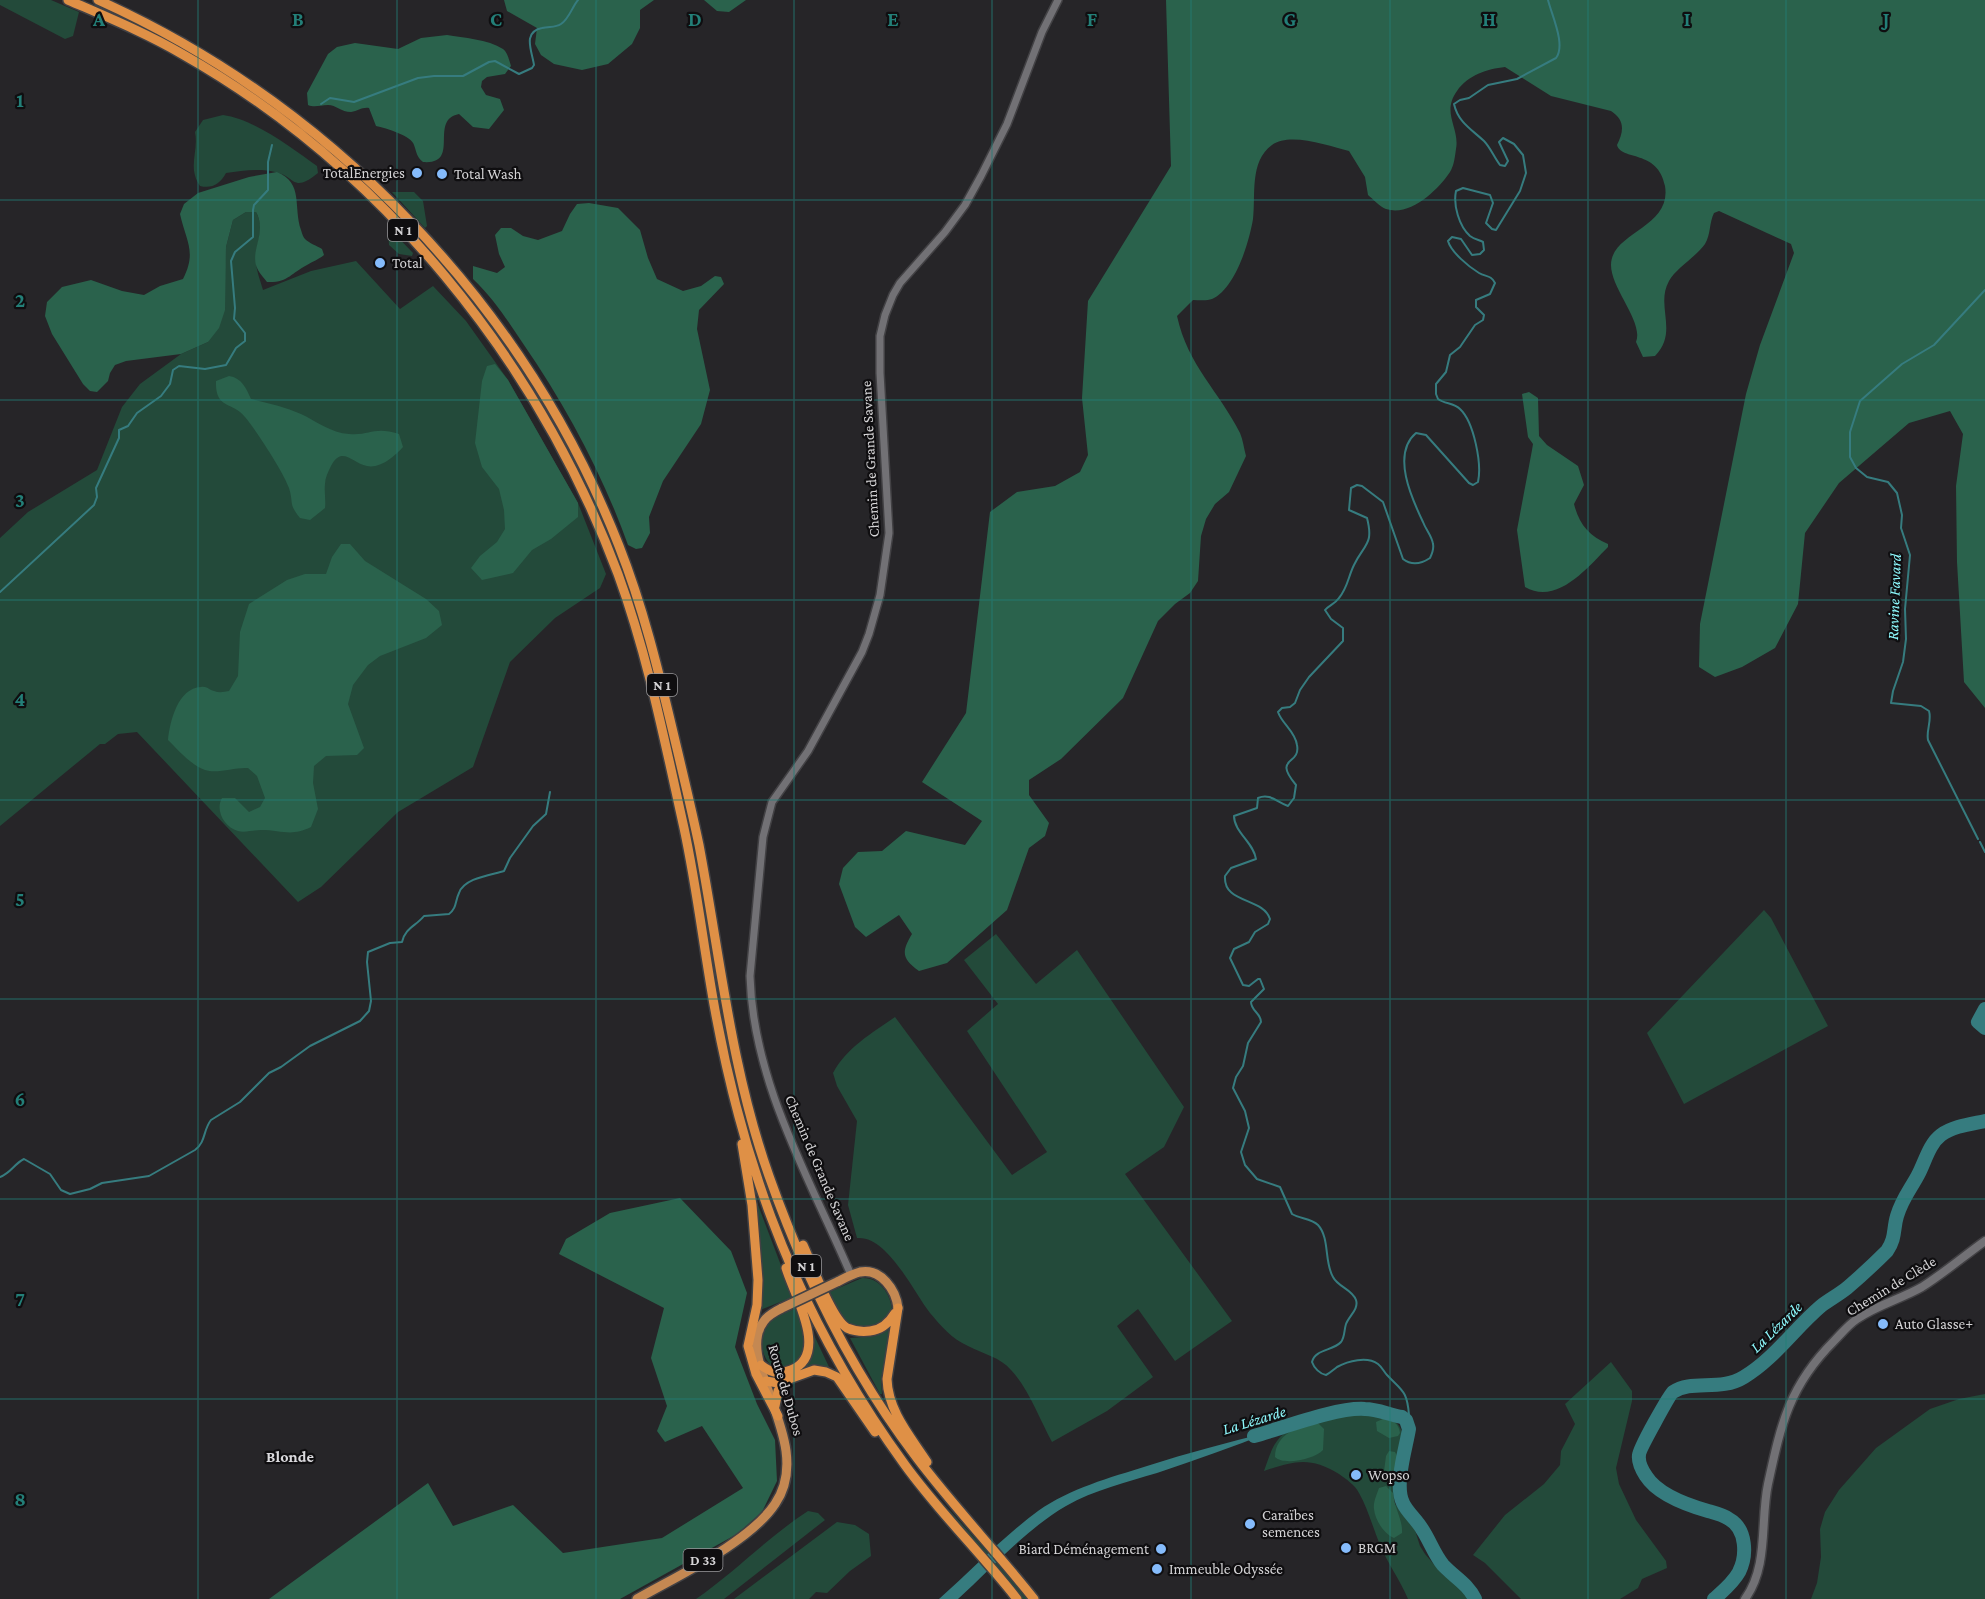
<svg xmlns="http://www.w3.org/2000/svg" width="1985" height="1599" font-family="'Crimson Pro',serif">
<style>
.green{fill:#234a3a}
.forest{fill:#2a624c}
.water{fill:#367c7f}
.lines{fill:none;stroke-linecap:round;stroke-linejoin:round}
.stream{stroke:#367c7f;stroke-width:2}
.river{stroke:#367c7f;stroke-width:14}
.tertiary-casing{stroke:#424144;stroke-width:10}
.secondary-casing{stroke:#424144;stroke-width:11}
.primary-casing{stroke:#424144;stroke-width:12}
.trunk-casing{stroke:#424144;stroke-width:12}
.tertiary{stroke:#727175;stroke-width:7}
.secondary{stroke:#727175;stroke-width:8}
.primary{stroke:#c48852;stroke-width:9}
.trunk{stroke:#df9046;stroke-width:9}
.primary-bridge-casing{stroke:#424144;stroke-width:12;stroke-linecap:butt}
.primary-bridge{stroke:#c48852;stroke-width:9}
.grid{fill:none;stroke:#237f78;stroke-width:1.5;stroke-opacity:0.55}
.poi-dot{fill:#85bbfb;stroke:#0f0e10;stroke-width:2}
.labels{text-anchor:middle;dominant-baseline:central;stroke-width:4.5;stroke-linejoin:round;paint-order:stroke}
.shield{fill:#0f0e10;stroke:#99989a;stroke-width:1.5}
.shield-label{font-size:14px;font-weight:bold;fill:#d4d3d5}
.poi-label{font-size:15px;fill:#d4d3d5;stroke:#0f0e10;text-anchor:start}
.street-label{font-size:15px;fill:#d4d3d5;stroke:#0f0e10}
.water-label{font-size:16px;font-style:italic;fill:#8df8fc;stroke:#0f0e10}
.neighbourhood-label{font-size:16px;font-weight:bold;fill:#dad9dd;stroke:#0f0e10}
.grid-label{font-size:20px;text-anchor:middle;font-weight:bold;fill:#237f78;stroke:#0f0e10;stroke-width:4.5;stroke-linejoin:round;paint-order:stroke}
</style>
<rect width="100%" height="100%" fill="#262528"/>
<path class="green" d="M 0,0 L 51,0 L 79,12 L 73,36 L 65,39 L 0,5 Z
M 223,115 C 254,119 292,148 317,166 L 318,173 C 292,194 296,176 275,172 C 259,168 242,171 226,173 C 220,184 212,189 200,186 C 187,167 199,152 195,132 L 203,120 Z
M 392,192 L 414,192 L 423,201 L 427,226 L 425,228 Z
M 246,212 L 256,212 C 265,228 257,240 256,256 C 255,268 260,279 263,290 L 311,271 L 356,261 L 400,309 L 433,286 L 466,321 L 508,380 L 578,503 L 606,574 L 600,588 L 555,618 L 510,662 L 473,767 L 398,812 L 321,887 L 298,902 L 137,732 L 118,734 L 105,744 L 100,744 L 0,826 L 0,538 L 28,512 L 97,470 L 122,407 L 140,384 L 181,354 L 208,342 L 224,283 L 226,247 L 233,220 Z
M 389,228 L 413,253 L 412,256 L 399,254 L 389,245 L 388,229 Z
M 1764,910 L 1771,918 L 1828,1026 L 1684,1104 L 1647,1033 Z
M 996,934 L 1036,984 L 1077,950 L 1184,1107 L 1164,1147 L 1125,1174 L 1232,1321 L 1175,1361 L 1138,1309 L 1117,1326 L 1153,1377 L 1107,1411 L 1052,1442 C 1040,1420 1028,1388 1011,1370 C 1000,1357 983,1354 968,1346 C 952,1339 941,1326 930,1313 C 913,1291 887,1235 857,1238 L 848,1205 L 857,1121 L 837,1086 L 833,1073 C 846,1048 872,1033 895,1017 L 1012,1175 L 1047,1152 L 967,1031 L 998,1004 L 964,960 Z
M 755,1197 L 793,1297 L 760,1310 C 766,1273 759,1234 755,1197 Z
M 862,1278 C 879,1277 891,1294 892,1310 C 883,1325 868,1329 852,1328 L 841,1317 L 827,1293 Z
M 796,1308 C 801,1323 812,1351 797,1363 C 792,1367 784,1369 779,1371 C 761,1362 756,1338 770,1322 C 776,1315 788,1312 796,1308 Z
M 890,1329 L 881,1380 L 882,1394 L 880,1394 L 850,1338 L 875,1336 Z
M 812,1331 L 829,1367 L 813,1365 L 804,1368 L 813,1352 Z
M 1611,1362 L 1632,1391 L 1632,1401 L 1616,1468 L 1619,1484 L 1636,1520 L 1666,1561 L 1667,1568 L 1642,1579 L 1638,1588 L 1620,1599 L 1521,1599 L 1485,1563 L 1473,1555 L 1505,1515 L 1544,1484 L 1560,1465 L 1561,1451 L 1575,1424 L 1565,1404 Z
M 1985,1394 L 1985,1599 L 1811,1599 L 1817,1583 L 1821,1557 L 1820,1529 L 1825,1512 L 1839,1490 L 1876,1448 L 1930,1409 L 1959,1399 Z
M 1366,1412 C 1382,1414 1397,1416 1402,1432 L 1394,1503 L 1413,1524 L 1420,1546 L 1425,1554 L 1443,1575 L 1463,1588 L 1471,1599 L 1408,1599 C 1400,1580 1388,1564 1380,1545 C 1373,1528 1368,1509 1359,1493 C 1355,1485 1346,1479 1339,1474 C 1310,1456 1294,1461 1264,1471 C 1269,1457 1273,1441 1286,1432 L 1342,1415 Z
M 944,1504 L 989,1554 L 986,1556 Z
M 808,1511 L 818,1513 L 825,1520 L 724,1599 L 696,1599 C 735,1572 768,1537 808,1511 Z
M 837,1522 L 855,1525 L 869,1534 L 871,1556 L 850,1571 L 827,1593 L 816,1592 L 809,1599 L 734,1599 Z
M 996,1562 L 1028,1599 L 1023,1599 L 993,1565 Z"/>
<path class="forest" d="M 504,0 L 654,0 L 640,10 L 640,28 L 632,44 L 608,64 L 582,70 L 554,64 L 541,55 L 535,44 L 537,28 L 507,11 Z
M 704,0 L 746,0 L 729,12 L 717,11 Z
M 1166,0 L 1985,0 L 1985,708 L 1964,682 L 1957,562 L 1956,486 L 1963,434 L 1950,411 L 1909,423 L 1839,483 L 1805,533 L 1798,604 L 1775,648 L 1742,667 L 1715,677 L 1699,667 L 1700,624 L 1746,394 L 1760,345 L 1794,253 L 1791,244 L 1719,211 L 1714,213 C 1709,223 1711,234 1705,244 C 1696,257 1676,268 1669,281 C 1655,306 1679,332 1655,356 L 1643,357 L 1636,342 C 1644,322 1611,289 1611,265 C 1611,232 1672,228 1665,186 C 1658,149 1621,161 1617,145 C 1624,131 1625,120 1611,111 L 1551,96 L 1505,67 C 1487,69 1468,75 1457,91 C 1441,113 1460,128 1456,149 C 1455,156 1454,166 1450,172 C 1438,190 1410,217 1386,209 C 1380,207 1373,199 1368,195 L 1365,177 L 1349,151 C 1329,146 1290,132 1272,145 C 1249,162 1256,195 1253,219 C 1249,243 1235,289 1212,299 C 1207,301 1199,300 1193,300 L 1177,316 C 1188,366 1219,391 1240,433 C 1243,440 1244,449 1246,456 L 1229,492 L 1215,504 L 1206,519 L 1201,536 L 1198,581 L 1190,593 L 1175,604 L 1158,621 L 1123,698 L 1061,759 L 1029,780 L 1029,795 L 1049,823 L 1045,836 L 1029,848 L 1007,910 L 947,963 L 919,971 C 902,959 901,952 912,934 L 899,915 L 866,937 L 855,927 L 839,884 L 843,868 L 858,852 L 882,851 L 906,831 L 965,845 L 982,821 L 922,782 L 966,713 L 990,512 L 1017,492 L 1055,486 L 1080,472 L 1088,455 L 1082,398 L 1088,301 L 1171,166 Z
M 447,35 C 463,38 488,39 503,49 C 508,53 509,60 511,66 L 505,74 L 487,77 L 482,81 L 481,87 L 486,95 L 500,99 L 504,110 L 489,129 L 473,127 L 459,114 C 428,120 462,165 423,162 C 416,156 417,153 414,145 C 412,136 386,128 376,126 L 369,108 C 362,107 358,111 351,112 C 341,112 336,105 328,105 C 320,105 315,108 308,105 L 307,93 L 328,54 L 337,47 L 355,43 L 398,49 L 421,38 Z
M 277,172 C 304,183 293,207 301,230 C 302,233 303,237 305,239 C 309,243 317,246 322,249 L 324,255 C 318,260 313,261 307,265 C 291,273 288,283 267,282 C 264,278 260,274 258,270 C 248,252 268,233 256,212 L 246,212 L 233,220 L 226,247 L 225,310 L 219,328 L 208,342 L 181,354 L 126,361 L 115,365 L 110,373 L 108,381 L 97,392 L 90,391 L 83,384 L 52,334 L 45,316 L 47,302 L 62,287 L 91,280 L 122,291 L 144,295 L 160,286 L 183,279 C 197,252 186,241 180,214 L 184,204 L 198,193 L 249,177 Z
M 589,203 L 618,208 L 640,230 L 648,258 L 657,279 L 683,291 L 701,286 L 715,276 L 721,277 L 724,284 L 699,310 L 697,329 L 710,390 L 701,424 L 663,481 L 649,517 L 650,533 L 642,548 L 636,549 L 628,545 C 603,475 566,406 524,345 C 508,321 494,299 473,279 L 473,266 L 497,273 L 505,267 L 499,254 L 495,235 L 501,228 L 511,228 L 523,236 L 538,240 L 562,231 L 570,214 L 577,204 Z
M 495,364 L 508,380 L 578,503 L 578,517 L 551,539 L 532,550 L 513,573 L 482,580 L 471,568 L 480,556 L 497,542 L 505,529 L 504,510 L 499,489 L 482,467 L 475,443 L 482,381 L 487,366 Z
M 229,376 C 242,378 246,388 251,399 C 268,403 285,407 301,414 C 316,421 331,433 349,434 C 370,436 374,426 399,434 L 403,447 C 395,456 380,469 367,466 C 352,463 342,445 331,466 C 328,472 325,478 325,484 C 324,492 326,500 325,508 L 310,520 L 300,518 C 288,503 294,504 289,488 C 284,473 256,430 245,417 C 232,401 215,410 216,381 Z
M 1529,392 L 1538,398 L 1539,436 L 1547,445 L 1578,466 L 1584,485 L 1574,504 C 1579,524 1589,536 1608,544 L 1608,547 C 1588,567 1557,606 1525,587 L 1517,530 L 1532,450 L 1533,444 L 1528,437 L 1522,394 Z
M 341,544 L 350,544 L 365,561 L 426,599 L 439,611 L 442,625 L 426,638 L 380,656 L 368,665 L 353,685 L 348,704 L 364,748 L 357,755 L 326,756 L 314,766 L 313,783 L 318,809 L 311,827 C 291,837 282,830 261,830 C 253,830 245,833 238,831 C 224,827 215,810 222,798 L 235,798 L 249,812 L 260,807 L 265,798 L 257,776 L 248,768 C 234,767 218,774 205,770 C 191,765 178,750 168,740 C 170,721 178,688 201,687 C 207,686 209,690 214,691 C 219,693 224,692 229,691 L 238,676 L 240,632 L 249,604 L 287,580 L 305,574 L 326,574 L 332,557 Z
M 680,1198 L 731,1251 L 747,1293 L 735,1347 L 757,1404 L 775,1440 L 777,1481 L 762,1512 L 737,1534 L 620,1599 L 269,1599 L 428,1483 L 453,1526 L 513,1505 L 563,1553 L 662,1538 L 743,1488 L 702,1426 L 665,1442 L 657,1431 L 667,1406 L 651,1358 L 664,1308 L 559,1254 L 566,1239 L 610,1213 Z
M 1385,1418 C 1393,1420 1399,1424 1400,1433 L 1398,1436 L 1389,1438 L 1377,1431 L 1376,1422 Z
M 1318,1423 L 1324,1429 L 1323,1450 C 1315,1459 1284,1466 1275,1457 C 1275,1435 1298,1425 1318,1423 Z
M 1389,1451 L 1395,1452 L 1398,1458 L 1395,1480 L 1389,1485 L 1383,1479 L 1386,1456 Z
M 1386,1486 L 1393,1493 C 1394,1507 1403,1520 1402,1533 L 1394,1538 C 1384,1534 1375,1520 1374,1509 C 1373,1502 1377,1494 1379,1488 Z"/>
<path class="water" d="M 1270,1432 C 1233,1447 1195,1460 1157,1473 C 1127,1482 1094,1490 1066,1506 C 1025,1530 993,1567 958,1599 L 939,1599 C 972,1570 1003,1537 1038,1511 C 1071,1488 1109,1478 1147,1466 C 1188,1453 1228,1442 1270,1432 Z"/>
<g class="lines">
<path class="stream" d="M 321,104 L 330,98 L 354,102 L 418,78 L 434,76 L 463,76 L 489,62 L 495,61 L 519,74 L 532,68 L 534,65 C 532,51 522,32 542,28 C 549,26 555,28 561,24 C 569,19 572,7 578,0
M 0,592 L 94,505 L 97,497 L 96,488 L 119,438 L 119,430 L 128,426 L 137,413 L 161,396 L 170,384 L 173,370 L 179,366 L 205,369 L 226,365 L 236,348 L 245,341 L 245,333 L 234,319 L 235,308 L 231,261 L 235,252 L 253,237 L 253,210 L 254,205 L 268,190 L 268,162 L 272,145
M 1978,839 L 1928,740 C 1926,730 1932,721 1929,711 L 1921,706 L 1891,703 L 1893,691 L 1903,662 L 1906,639 L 1905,609 L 1910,555 L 1901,528 L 1902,515 L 1897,493 L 1888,482 L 1867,477 L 1856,468 L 1850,457 L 1850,432 L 1860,401 L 1902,364 L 1934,345 L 1985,290
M 1980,842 L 1985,852
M 0,1177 C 11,1173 14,1164 24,1159 L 50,1174 L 61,1190 L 70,1194 L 90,1189 L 102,1183 L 149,1176 L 195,1150 C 206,1142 203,1130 211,1120 L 240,1102 L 269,1073 L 281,1067 L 310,1046 L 360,1021 L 369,1011 L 371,1001 L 367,962 L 368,952 L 390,943 L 402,942 C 405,928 416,926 424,916 L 449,914 C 457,908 455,901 459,893 C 464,878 491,875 504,871 L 510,858 L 533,826 L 546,814 L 550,792
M 1402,1417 L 1406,1418 L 1409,1415 C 1407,1390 1402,1391 1387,1375 C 1384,1372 1382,1367 1378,1364 C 1367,1356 1348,1361 1337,1367 C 1333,1370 1330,1373 1326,1375 C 1320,1374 1314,1368 1312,1362 C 1315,1349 1333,1351 1341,1342 C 1345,1337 1344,1330 1346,1324 C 1349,1316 1359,1309 1356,1300 C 1352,1289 1338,1287 1333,1277 C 1324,1262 1330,1238 1318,1225 C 1311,1218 1300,1219 1292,1214 L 1280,1187 L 1257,1179 L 1245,1165 L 1241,1152 L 1249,1128 L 1245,1111 L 1233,1088 L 1236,1077 L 1243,1066 L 1248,1043 L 1261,1022 C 1261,1013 1251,1011 1251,1002 L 1264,989 L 1260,979 L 1258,979 L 1249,986 L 1243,985 L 1230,958 L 1234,949 L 1249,942 L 1255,932 L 1268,924 L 1270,919 C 1263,897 1223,904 1225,876 L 1231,868 L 1256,859 C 1254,843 1234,832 1234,816 L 1257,808 L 1258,798 C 1270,793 1277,802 1288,806 L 1294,798 L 1296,785 C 1272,756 1301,766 1297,745 C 1295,731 1282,724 1278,712 L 1282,708 L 1290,707 L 1295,703 L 1300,690 L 1309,677 L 1343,641 L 1343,628 L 1331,619 L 1325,610 C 1329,605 1335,604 1339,598 C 1348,587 1348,577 1354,565 C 1364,544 1374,545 1367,518 L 1349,510 L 1351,488 L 1357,485 L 1362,486 L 1383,502 L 1403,559 C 1412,566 1421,564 1430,558 C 1432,554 1434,549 1433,544 C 1432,536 1426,530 1423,522 C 1412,499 1391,454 1416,433 L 1426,435 L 1469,483 L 1473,485 L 1478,482 C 1482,464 1474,422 1460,409 C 1454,403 1445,404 1438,399 L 1436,394 L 1436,384 L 1446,372 L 1450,355 L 1460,347 L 1475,325 L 1483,320 L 1484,315 L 1476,307 L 1476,300 L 1490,294 L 1495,283 C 1491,275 1486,277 1479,273 C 1469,267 1451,252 1448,241 L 1452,237 L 1461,239 L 1472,255 L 1480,254 L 1484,250 L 1483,242 C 1479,240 1474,239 1470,236 C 1459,226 1453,205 1456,191 L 1463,188 L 1490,195 L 1493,203 L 1486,223 L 1492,229 L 1496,230 L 1520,191 L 1526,173 L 1523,155 L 1514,144 L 1503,138 L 1499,142 L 1508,161 L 1505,166 L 1500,165 C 1494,157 1490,147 1484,141 C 1471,129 1458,122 1454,104 L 1460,100 L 1469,98 L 1488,85 L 1517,79 L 1556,58 C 1566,45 1552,16 1548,0"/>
<path class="river" d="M 1985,1009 L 1978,1022 L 1985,1028
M 1254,1436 C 1283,1428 1337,1407 1365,1409 C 1377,1409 1390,1415 1402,1417 L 1406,1420 L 1409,1429 C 1406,1448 1394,1485 1403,1503 C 1407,1512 1417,1520 1422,1529 C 1430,1541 1434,1554 1443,1565 C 1454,1577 1468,1584 1475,1599
M 1714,1599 C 1723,1591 1733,1583 1739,1572 C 1747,1556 1747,1529 1729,1519 C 1723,1515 1715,1513 1708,1511 C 1687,1505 1658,1495 1646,1476 C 1642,1470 1638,1462 1639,1455 C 1639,1449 1670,1394 1673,1392 C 1692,1379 1720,1392 1744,1377 C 1774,1359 1794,1329 1821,1306 C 1829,1300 1838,1295 1847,1288 C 1861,1276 1874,1264 1887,1251 C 1896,1238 1893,1229 1897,1216 C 1902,1199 1910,1190 1918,1175 C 1925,1162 1929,1144 1941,1135 C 1953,1126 1971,1124 1985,1121"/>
<g class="tertiary-casing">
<path id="tertiary" d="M 851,1275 C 810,1179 753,1083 750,976 L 763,837 L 772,802 L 808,751 L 862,652 L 869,634 L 880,595 L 889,533 L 880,373 L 880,336 L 885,315 L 893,295 L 900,283 L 945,232 L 965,205 L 981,176 L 1007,124 L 1042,32 L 1058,0"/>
</g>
<g class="secondary-casing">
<path id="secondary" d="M 1745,1599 C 1769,1566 1760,1521 1768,1484 C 1781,1424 1789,1386 1834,1341 C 1841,1334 1848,1325 1857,1319 C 1877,1305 1901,1299 1922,1287 C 1944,1273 1964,1256 1985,1241"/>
</g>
<g class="primary-casing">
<path id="primary" d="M 837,1282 C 845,1278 852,1274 860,1272 C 881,1268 896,1290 898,1308
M 637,1599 C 677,1576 750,1542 775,1504 C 817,1443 732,1361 764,1321 C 768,1315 776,1311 782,1308"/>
</g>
<g class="trunk-casing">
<path id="trunk" d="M 68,0 C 107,17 146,33 182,54 C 382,167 538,360 618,574 C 648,656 665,743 684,828 C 697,888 704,950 715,1010 C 728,1081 746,1150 771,1217 C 804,1305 849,1388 905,1465 C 939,1512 981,1553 1017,1599
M 98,0 C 333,106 525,306 619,546 C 643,607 658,669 673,732 C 682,770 691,807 699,845 C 720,956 731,1069 769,1176 C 804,1275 853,1374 917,1458 C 954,1507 996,1551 1034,1599
M 742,1144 L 752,1205 L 758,1280 L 757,1305 L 748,1346 L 756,1374 L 778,1416
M 803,1245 C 811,1262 832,1320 847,1328 C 854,1331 862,1332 870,1331 C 882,1330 889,1323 895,1313
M 898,1308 L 887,1379 C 888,1411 910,1436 927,1462
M 761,1365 C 771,1373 779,1375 791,1370 C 830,1355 794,1295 786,1268
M 766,1381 L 778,1383 L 814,1370 L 826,1372 L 837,1377 L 875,1432
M 775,1406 L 778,1391 L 783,1382"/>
</g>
<use href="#tertiary" class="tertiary"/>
<use href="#secondary" class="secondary"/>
<use href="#primary" class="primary"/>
<use href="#trunk" class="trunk"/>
<g class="primary-bridge-casing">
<path id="primary-bridge" d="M 782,1308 L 837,1282"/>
</g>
<use href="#primary-bridge" class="primary-bridge"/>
</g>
<path class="grid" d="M 198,0 L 198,1599M 397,0 L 397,1599M 596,0 L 596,1599M 794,0 L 794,1599M 992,0 L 992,1599M 1191,0 L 1191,1599M 1390,0 L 1390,1599M 1588,0 L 1588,1599M 1786,0 L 1786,1599M 0,200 L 1985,200M 0,400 L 1985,400M 0,600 L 1985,600M 0,800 L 1985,800M 0,999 L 1985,999M 0,1199 L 1985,1199M 0,1399 L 1985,1399"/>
<g class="poi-dot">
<circle cx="417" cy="173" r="6"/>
<circle cx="442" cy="174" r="6"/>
<circle cx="380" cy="263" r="6"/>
<circle cx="1883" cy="1324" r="6"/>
<circle cx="1356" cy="1475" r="6"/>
<circle cx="1250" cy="1524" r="6"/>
<circle cx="1346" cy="1548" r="6"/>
<circle cx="1161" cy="1549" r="6"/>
<circle cx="1157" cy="1569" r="6"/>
</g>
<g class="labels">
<g class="shield">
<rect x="388" y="219" width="30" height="22" rx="4.5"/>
<rect x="647" y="674" width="30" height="22" rx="4.5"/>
<rect x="791" y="1255" width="30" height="22" rx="4.5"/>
<rect x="683.5" y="1549" width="39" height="22" rx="4.5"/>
</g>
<g class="shield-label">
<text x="403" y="230">N 1</text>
<text x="662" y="685">N 1</text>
<text x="806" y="1266">N 1</text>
<text x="703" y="1560">D 33</text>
</g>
<g class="poi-label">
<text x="405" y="173" text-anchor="end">TotalEnergies</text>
<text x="454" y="174">Total Wash</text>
<text x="392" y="263">Total</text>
<text x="1895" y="1324">Auto Glasse+</text>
<text x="1368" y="1475">Wopso</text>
<text x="1262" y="1515">Caraïbes<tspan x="1262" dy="17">semences</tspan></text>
<text x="1358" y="1548">BRGM</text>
<text x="1149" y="1549" text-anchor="end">Biard Déménagement</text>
<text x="1169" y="1569">Immeuble Odyssée</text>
</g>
<g class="street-label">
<text transform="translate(870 459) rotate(-93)">Chemin de Grande Savane</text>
<text transform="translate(820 1168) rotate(67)">Chemin de Grande Savane</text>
<text transform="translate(1891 1286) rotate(-31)">Chemin de Clède</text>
<text transform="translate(786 1390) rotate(74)">Route de Dubos</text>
</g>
<g class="water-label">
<text transform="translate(1894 597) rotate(-88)">Ravine Favard</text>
<text transform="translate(1776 1327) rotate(-44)">La Lézarde</text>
<text transform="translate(1254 1420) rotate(-17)">La Lézarde</text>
</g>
<g class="neighbourhood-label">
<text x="290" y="1456">Blonde</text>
</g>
</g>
<g class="grid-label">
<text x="99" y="26">A</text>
<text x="298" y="26">B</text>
<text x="496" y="26">C</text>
<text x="695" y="26">D</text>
<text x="893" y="26">E</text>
<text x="1092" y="26">F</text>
<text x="1290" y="26">G</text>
<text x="1489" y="26">H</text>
<text x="1687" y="26">I</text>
<text x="1886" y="26">J</text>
<text x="20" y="107">1</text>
<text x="20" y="307">2</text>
<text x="20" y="507">3</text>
<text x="20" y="706">4</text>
<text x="20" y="906">5</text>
<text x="20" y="1106">6</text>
<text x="20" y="1306">7</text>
<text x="20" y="1506">8</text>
</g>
</svg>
